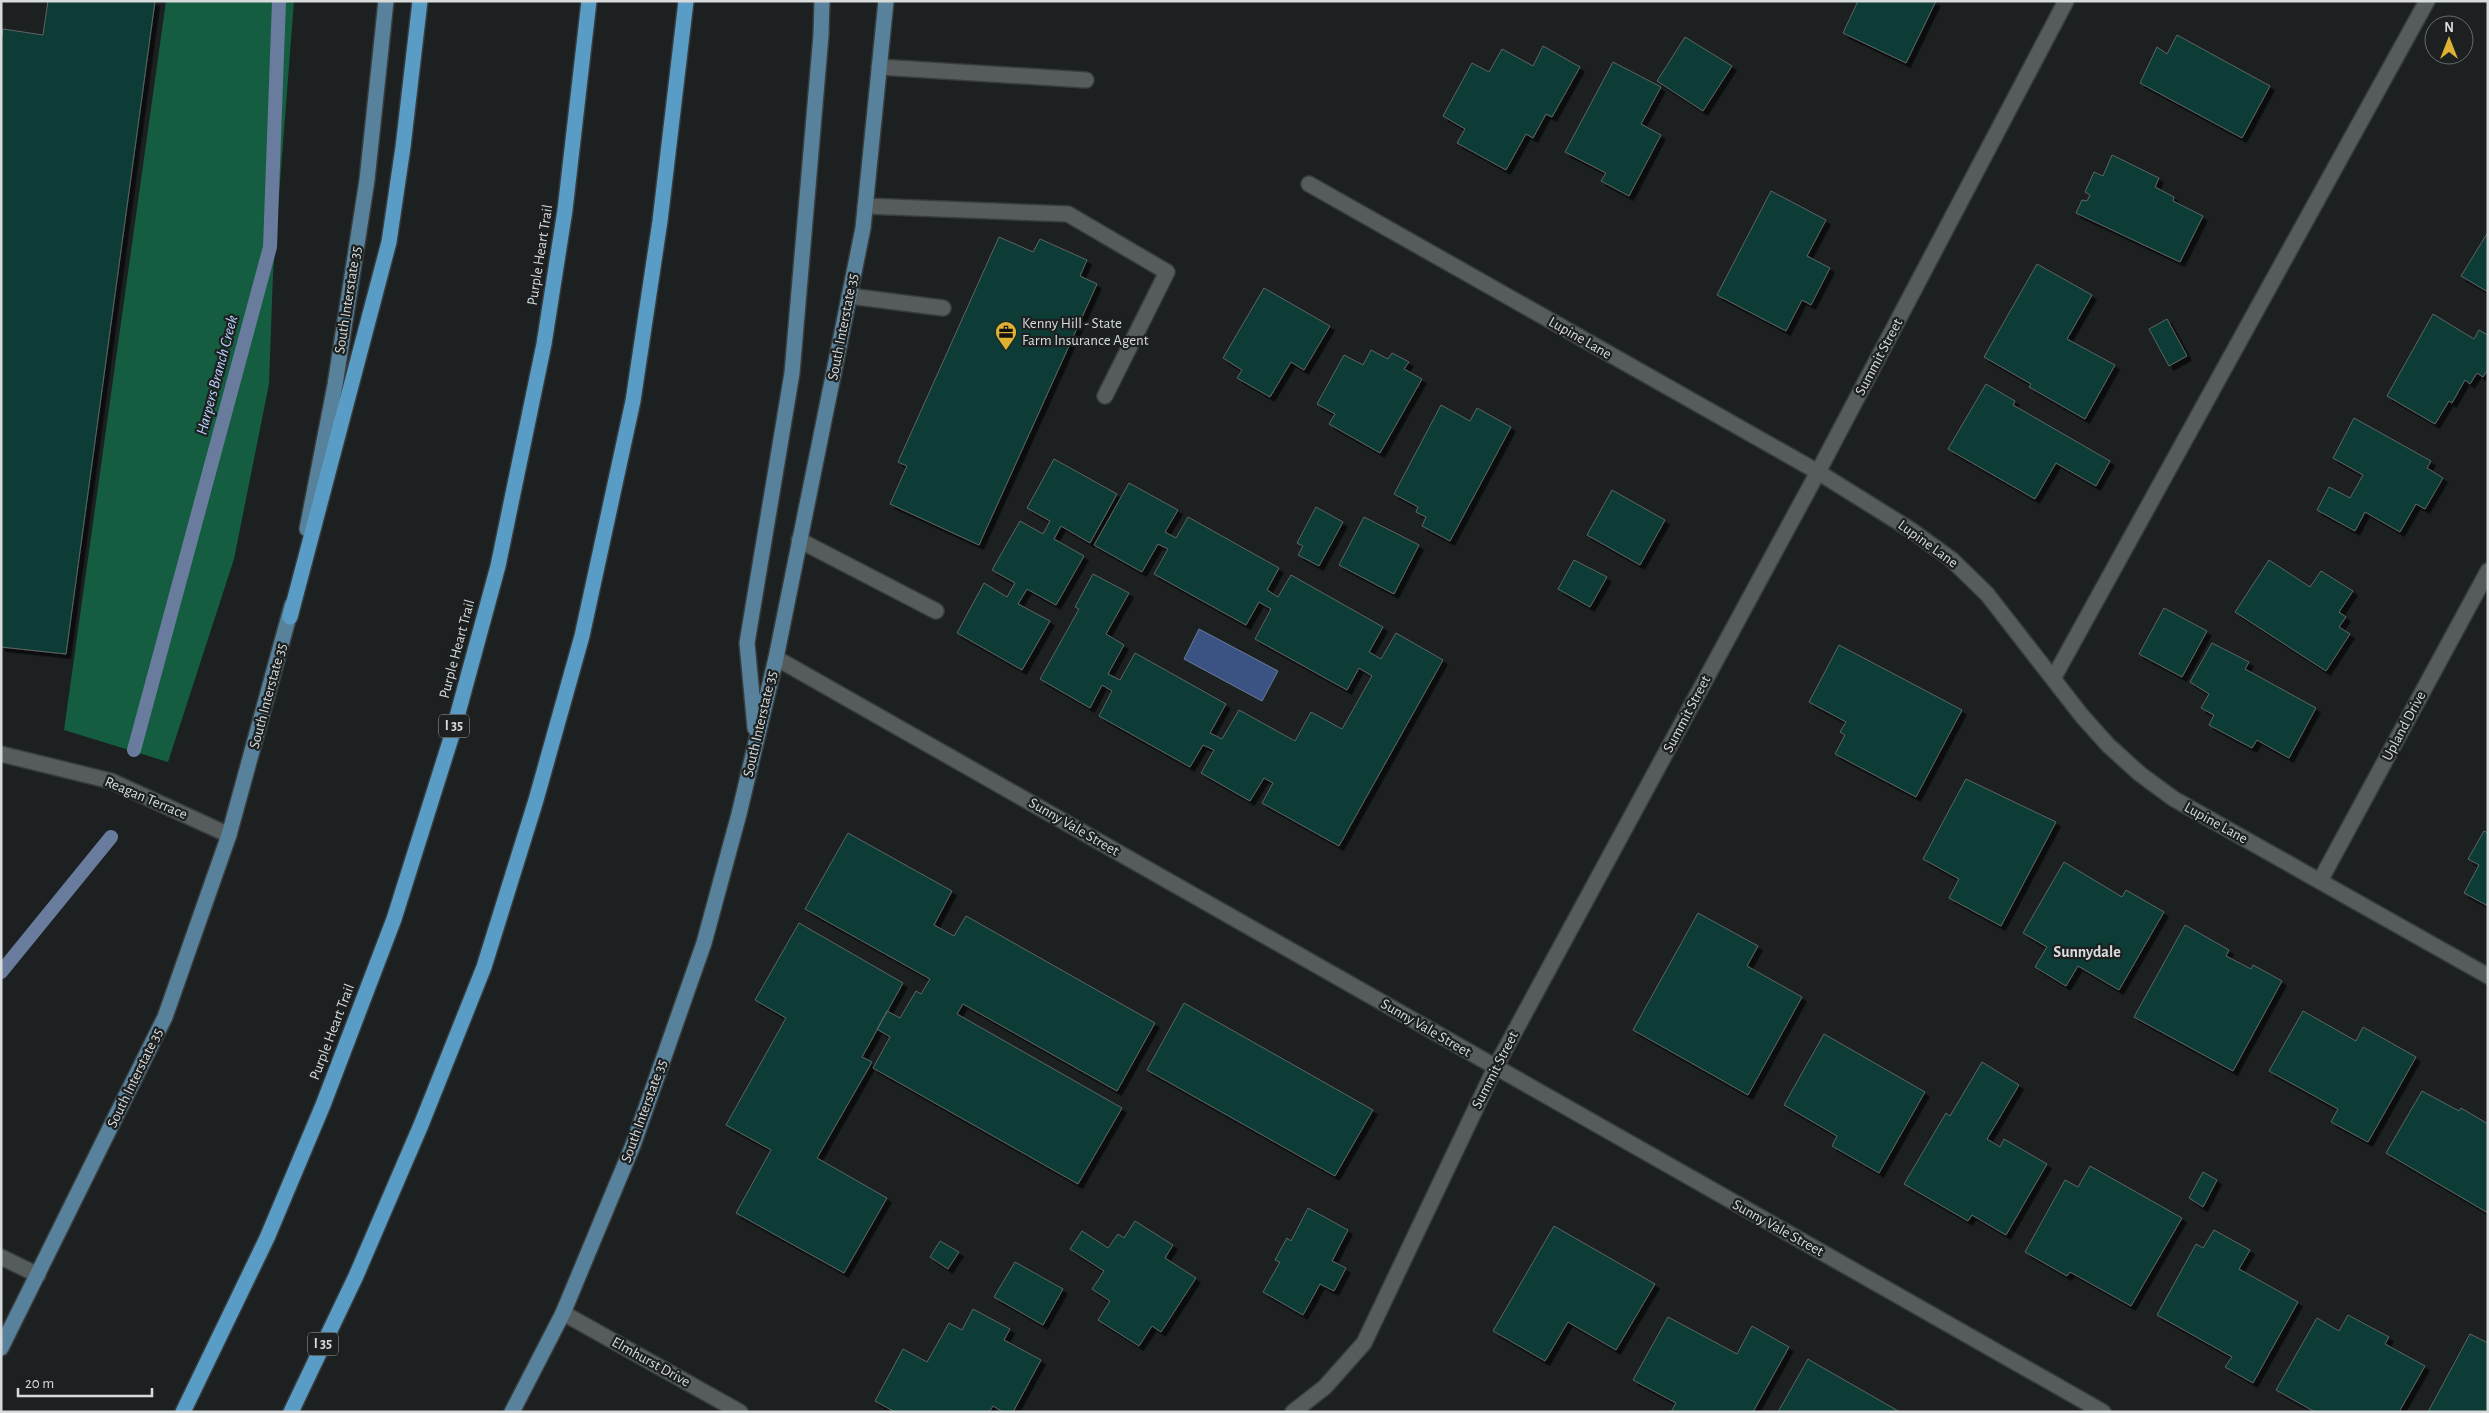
<svg xmlns="http://www.w3.org/2000/svg" width="2489" height="1413" font-family="'Alegreya Sans',sans-serif">
<style>
.forest{fill:#155d41}
.water{fill:#3b5382;stroke:#6a7c9d}
.lines{fill:none;stroke-linecap:round;stroke-linejoin:round}
.stream{stroke:#6a7c9d;stroke-width:14}
.building{fill:#093a36;stroke:#5f6564;filter:url(#shadow)}
.minor-casing{stroke:#383c3d;stroke-width:18}
.major-casing{stroke:#383c3d;stroke-width:18}
.highway-casing{stroke:#383c3d;stroke-width:18}
.minor{stroke:#565b5c;stroke-width:15}
.major{stroke:#58829c;stroke-width:15}
.highway{stroke:#599cc6;stroke-width:15}
.labels{text-anchor:middle;dominant-baseline:central;stroke-width:4.5;stroke-linejoin:round;paint-order:stroke}
.shield{fill:#1c2021;stroke:#a0a3a4;stroke-width:1}
.shield-label{font-size:14px;font-weight:bold;fill:#d8dbdc}
.street-label{font-size:15px;fill:#d8dbdc;stroke:#1c2021}
.poi-label{font-size:15px;fill:#d8dbdc;stroke:#1c2021;text-anchor:start}
.water-label{font-size:16px;font-style:italic;fill:#bad2ff;stroke:#1c2021}
.neighbourhood-label{font-size:16px;font-weight:bold;fill:#d8dbdc;stroke:#1c2021}
</style>
<defs>
<filter id="shadow"><feDropShadow dx="4.5" dy="4.5" stdDeviation="0" flood-color="#0009"/></filter>
</defs>
<rect width="100%" height="100%" fill="#1c2021"/>
<path class="forest" d="M 166,1 L 294,1 L 273,274 L 269,384 L 234,559 L 168,762 L 64,730 Z"/>
<path class="water" d="M 1199,629 L 1278,671 L 1262,701 L 1184,659 Z"/>
<g class="lines">
<path class="stream" d="M 134,750 L 270,247 L 279,1
M 1,972 L 111,837"/>
</g>
<path class="building" d="M 48,1 L 155,1 L 66,654 L 1,647 L 1,41 L 3,29 L 43,35 Z
M 1858,1 L 1936,1 L 1906,63 L 1843,33 Z
M 2177,35 L 2270,86 L 2242,138 L 2140,83 L 2157,47 L 2167,54 Z
M 1685,37 L 1732,66 L 1703,111 L 1657,81 Z
M 1543,46 L 1580,67 L 1552,117 L 1546,114 L 1533,138 L 1526,134 L 1506,170 L 1457,143 L 1465,129 L 1443,116 L 1472,63 L 1489,72 L 1502,49 L 1533,66 Z
M 1613,62 L 1661,87 L 1641,124 L 1661,135 L 1629,196 L 1601,181 L 1606,173 L 1565,152 Z
M 2112,155 L 2159,178 L 2155,187 L 2174,197 L 2173,201 L 2203,216 L 2180,262 L 2076,213 L 2082,200 L 2087,201 L 2090,195 L 2085,192 L 2094,172 L 2103,176 Z
M 1771,191 L 1826,220 L 1807,256 L 1830,268 L 1811,305 L 1802,300 L 1786,331 L 1717,295 Z
M 2488,232 L 2488,292 L 2461,276 Z
M 999,237 L 1033,252 L 1040,239 L 1087,260 L 1080,276 L 1097,284 L 979,545 L 890,504 L 907,466 L 898,462 Z
M 2037,264 L 2092,295 L 2067,339 L 2115,365 L 2085,419 L 2029,387 L 2031,384 L 1984,357 Z
M 1264,288 L 1330,326 L 1304,370 L 1291,362 L 1270,397 L 1237,378 L 1242,370 L 1223,358 Z
M 2433,314 L 2474,339 L 2479,330 L 2488,335 L 2488,369 L 2483,377 L 2477,373 L 2470,384 L 2465,380 L 2452,403 L 2449,401 L 2435,424 L 2387,396 Z
M 2167,319 L 2187,356 L 2169,366 L 2149,329 Z
M 1371,350 L 1388,359 L 1392,353 L 1409,362 L 1404,369 L 1422,379 L 1380,453 L 1329,424 L 1335,414 L 1317,404 L 1344,355 L 1363,365 Z
M 1986,384 L 2015,401 L 2013,405 L 2110,461 L 2096,486 L 2056,463 L 2035,499 L 1948,449 Z
M 1441,405 L 1470,421 L 1477,408 L 1511,427 L 1450,541 L 1422,526 L 1426,517 L 1416,512 L 1418,507 L 1394,494 Z
M 2354,418 L 2431,461 L 2427,468 L 2443,478 L 2425,509 L 2416,504 L 2400,532 L 2365,512 L 2355,531 L 2317,510 L 2329,487 L 2350,498 L 2363,475 L 2333,458 Z
M 1054,459 L 1117,494 L 1090,543 L 1061,526 L 1054,539 L 1084,556 L 1056,605 L 1027,589 L 1018,604 L 1050,621 L 1022,670 L 957,633 L 984,583 L 1007,597 L 1015,583 L 992,570 L 1020,521 L 1043,534 L 1050,521 L 1027,508 Z
M 1129,483 L 1178,510 L 1165,532 L 1176,538 L 1188,517 L 1279,568 L 1267,590 L 1278,597 L 1291,575 L 1383,627 L 1369,652 L 1381,659 L 1396,633 L 1443,660 L 1339,846 L 1262,803 L 1273,783 L 1264,778 L 1250,801 L 1201,773 L 1214,750 L 1203,745 L 1190,767 L 1099,716 L 1112,691 L 1102,685 L 1090,708 L 1040,679 L 1079,609 L 1075,607 L 1093,574 L 1129,593 L 1106,634 L 1124,645 L 1108,674 L 1120,680 L 1135,653 L 1226,704 L 1210,733 L 1222,739 L 1239,710 L 1295,741 L 1311,712 L 1342,729 L 1372,676 L 1359,668 L 1347,690 L 1255,639 L 1271,609 L 1259,602 L 1246,625 L 1154,574 L 1168,549 L 1158,544 L 1142,572 L 1094,545 Z
M 1612,490 L 1665,520 L 1640,565 L 1587,535 Z
M 1316,507 L 1343,522 L 1319,566 L 1298,555 L 1303,546 L 1297,543 Z
M 1364,517 L 1419,545 L 1394,594 L 1339,565 Z
M 1574,560 L 1607,577 L 1590,607 L 1558,589 Z
M 2269,560 L 2310,587 L 2321,571 L 2353,591 L 2339,612 L 2346,617 L 2339,627 L 2350,634 L 2326,671 L 2235,612 Z
M 2164,608 L 2207,631 L 2182,677 L 2139,654 Z
M 2212,643 L 2249,662 L 2245,669 L 2316,708 L 2289,758 L 2257,740 L 2252,748 L 2209,725 L 2214,715 L 2201,708 L 2209,694 L 2190,682 Z
M 1839,645 L 1962,710 L 1916,797 L 1835,754 L 1845,735 L 1840,732 L 1846,722 L 1809,702 Z
M 1966,779 L 2056,822 L 2001,926 L 1949,898 L 1959,879 L 1923,859 Z
M 2484,831 L 2488,833 L 2488,906 L 2464,893 L 2479,865 L 2468,859 Z
M 848,833 L 952,891 L 934,925 L 954,936 L 966,916 L 1155,1023 L 1117,1091 L 963,1004 L 957,1014 L 1122,1108 L 1078,1184 L 873,1068 L 890,1037 L 877,1029 L 887,1011 L 900,1018 L 916,991 L 921,994 L 930,979 L 805,909 Z
M 2064,862 L 2122,897 L 2126,890 L 2164,912 L 2119,990 L 2078,966 L 2066,986 L 2035,967 L 2047,947 L 2023,933 Z
M 1698,913 L 1758,946 L 1747,966 L 1802,997 L 1748,1095 L 1633,1030 Z
M 799,923 L 903,983 L 862,1057 L 872,1062 L 817,1158 L 887,1198 L 844,1273 L 736,1213 L 771,1150 L 726,1125 L 786,1018 L 755,1000 Z
M 2185,925 L 2229,950 L 2226,956 L 2251,969 L 2253,965 L 2282,981 L 2233,1071 L 2134,1017 Z
M 1184,1003 L 1373,1110 L 1335,1176 L 1147,1070 Z
M 2303,1011 L 2356,1041 L 2363,1027 L 2416,1057 L 2368,1142 L 2331,1122 L 2338,1109 L 2269,1071 Z
M 1824,1034 L 1925,1092 L 1879,1173 L 1832,1146 L 1837,1136 L 1784,1105 Z
M 1982,1062 L 2019,1085 L 1987,1139 L 2000,1147 L 2004,1139 L 2047,1164 L 2006,1235 L 1972,1215 L 1968,1221 L 1904,1184 L 1946,1113 L 1950,1116 Z
M 2422,1091 L 2459,1111 L 2461,1108 L 2488,1124 L 2488,1213 L 2386,1153 Z
M 2090,1166 L 2182,1218 L 2131,1306 L 2070,1272 L 2067,1276 L 2025,1252 L 2065,1180 L 2078,1187 Z
M 2203,1172 L 2217,1180 L 2203,1207 L 2189,1198 Z
M 1308,1208 L 1348,1230 L 1332,1261 L 1346,1268 L 1334,1291 L 1320,1284 L 1303,1315 L 1263,1292 L 1280,1262 L 1275,1260 L 1287,1238 L 1291,1241 Z
M 1135,1221 L 1173,1245 L 1165,1258 L 1196,1278 L 1161,1332 L 1152,1326 L 1139,1346 L 1098,1320 L 1110,1301 L 1092,1289 L 1104,1271 L 1070,1249 L 1082,1231 L 1108,1248 L 1118,1234 L 1124,1238 Z
M 1554,1226 L 1655,1284 L 1616,1350 L 1568,1322 L 1545,1361 L 1493,1331 Z
M 2214,1230 L 2250,1250 L 2239,1269 L 2298,1302 L 2253,1383 L 2225,1367 L 2232,1357 L 2157,1315 L 2196,1244 L 2203,1248 Z
M 940,1241 L 959,1252 L 948,1269 L 930,1257 Z
M 1015,1262 L 1063,1289 L 1043,1325 L 994,1297 Z
M 973,1309 L 1010,1329 L 1004,1340 L 1041,1360 L 1013,1412 L 1003,1412 L 993,1406 L 989,1412 L 895,1412 L 875,1401 L 903,1349 L 927,1362 L 949,1323 L 962,1330 Z
M 2348,1315 L 2389,1337 L 2385,1344 L 2425,1366 L 2399,1412 L 2315,1412 L 2276,1390 L 2317,1318 L 2339,1331 Z
M 1668,1317 L 1737,1354 L 1752,1326 L 1789,1347 L 1753,1412 L 1671,1412 L 1676,1403 L 1633,1380 Z
M 2470,1334 L 2488,1343 L 2488,1412 L 2428,1412 Z
M 1808,1359 L 1811,1361 L 1900,1412 L 1778,1412 Z"/>
<g class="lines">
<g class="minor-casing">
<path id="minor" d="M 879,67 L 1086,80
M 1309,184 L 1818,472 L 1911,530 L 1951,559 L 1987,594 L 2082,716 L 2108,745 L 2140,774 L 2174,799 L 2488,976
M 865,206 L 1068,214 L 1167,272 L 1105,396
M 849,296 L 943,308
M 799,540 L 936,611
M 776,658 L 2103,1412
M 2054,677 L 2427,1
M 1,754 L 111,781 L 229,835
M 2320,881 L 2488,571
M 1,1257 L 38,1275
M 563,1313 L 740,1412
M 1293,1412 L 1325,1387 L 1364,1343 L 1495,1068 L 1818,472 L 2066,1"/>
</g>
<g class="major-casing">
<path id="major" d="M 307,529 L 335,385 L 367,180 L 386,1
M 755,728 L 747,643 L 792,373 L 821,35 L 822,1
M 1,1348 L 165,1017 L 229,835 L 292,605
M 512,1412 L 563,1313 L 633,1145 L 704,943 L 739,814 L 776,658 L 863,228 L 886,1"/>
</g>
<g class="highway-casing">
<path id="highway" d="M 290,617 L 389,242 L 403,147 L 420,1
M 183,1412 L 267,1238 L 323,1105 L 394,919 L 452,735 L 498,566 L 544,344 L 565,210 L 589,1
M 291,1412 L 356,1276 L 421,1125 L 484,967 L 536,800 L 582,636 L 633,401 L 660,221 L 686,1"/>
</g>
<use href="#minor" class="minor"/>
<use href="#major" class="major"/>
<use href="#highway" class="highway"/>
</g>
<defs>
<g id="office-pin" transform="scale(1.125)"><path d="M0 17L-7.5 6A9.5 9.5 0 1 1 7.5 6Z" fill="#deb133" stroke="#1c2021"/><path d="M-6-3h4V-5.5h4V-3h4V5H-6ZM-1-4.5V-3h2v-1.5ZM-6 0V1H6V0Z" fill="#111"/></g>
</defs>
<g fill-rule="evenodd">
<use href="#office-pin" x="1006" y="332"/>
</g>
<g class="labels">
<g class="shield">
<rect x="439" y="714.5" width="30" height="23" rx="4"/>
<rect x="308" y="1332.5" width="30" height="23" rx="4"/>
</g>
<g class="shield-label">
<text x="454" y="726">I 35</text>
<text x="323" y="1344">I 35</text>
</g>
<g class="street-label">
<text transform="translate(540 255) rotate(-81)">Purple Heart Trail</text>
<text transform="translate(348 300) rotate(-81)">South Interstate 35</text>
<text transform="translate(843 327) rotate(-79)">South Interstate 35</text>
<text transform="translate(1580 338) rotate(30)">Lupine Lane</text>
<text transform="translate(1879 357) rotate(-62)">Summit Street</text>
<text transform="translate(1928 544) rotate(36)">Lupine Lane</text>
<text transform="translate(457 649) rotate(-75)">Purple Heart Trail</text>
<text transform="translate(268 696) rotate(-75)">South Interstate 35</text>
<text transform="translate(1687 714) rotate(-62)">Summit Street</text>
<text transform="translate(760 724) rotate(-77)">South Interstate 35</text>
<text transform="translate(2404 726) rotate(-62)">Upland Drive</text>
<text transform="translate(146 798) rotate(23)">Reagan Terrace</text>
<text transform="translate(2216 823) rotate(29)">Lupine Lane</text>
<text transform="translate(1074 827) rotate(30)">Sunny Vale Street</text>
<text transform="translate(1426 1028) rotate(30)">Sunny Vale Street</text>
<text transform="translate(332 1032) rotate(-69)">Purple Heart Trail</text>
<text transform="translate(1495 1070) rotate(-63)">Summit Street</text>
<text transform="translate(135 1078) rotate(-64)">South Interstate 35</text>
<text transform="translate(644 1111) rotate(-70)">South Interstate 35</text>
<text transform="translate(1778 1228) rotate(29)">Sunny Vale Street</text>
<text transform="translate(651 1362) rotate(29)">Elmhurst Drive</text>
</g>
<g class="poi-label">
<text x="1022" y="323">Kenny Hill - State<tspan x="1022" dy="17">Farm Insurance Agent</tspan></text>
</g>
<g class="water-label">
<text transform="translate(217 375) rotate(-75)">Harpers Branch Creek</text>
</g>
<g class="neighbourhood-label">
<text x="2087" y="952">Sunnydale</text>
</g>
</g>
<rect width="2489" height="1413" fill="none" stroke="#d8dbdc" stroke-width="5"/>
<g transform="translate(2449 40)"><circle r="24" fill="#1c2021" stroke="#676b6c"/>
<path d="M0-4L9 19L0 12L-9 19Z" fill="#deb133"/>
<text y="-8" font-size="14" font-weight="bold" text-anchor="middle" fill="#d8dbdc">N</text>
</g>
<path d="M18 1388v8h134v-8" fill="none" stroke="#d8dbdc" stroke-width="2.5"/>
<text x="25" y="1388" font-size="15" fill="#d8dbdc" stroke="#1c2021" stroke-width="4" paint-order="stroke">20 m</text>
</svg>
